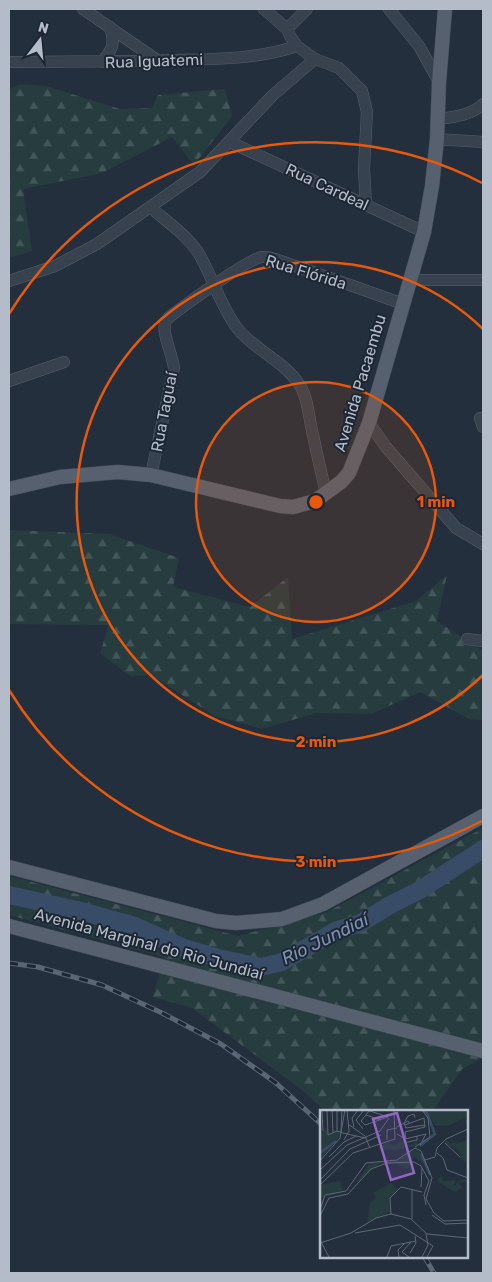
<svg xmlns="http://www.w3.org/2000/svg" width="492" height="1282" font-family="Rubik,sans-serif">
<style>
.forest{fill:url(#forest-firs)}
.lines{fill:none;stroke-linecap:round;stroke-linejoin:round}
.river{stroke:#394c67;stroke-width:18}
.minor-casing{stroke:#565f6c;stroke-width:12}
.major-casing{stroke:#414a57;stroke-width:15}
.minor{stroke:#38414e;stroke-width:11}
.major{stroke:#56606e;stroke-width:14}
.rail-casing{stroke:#5a6575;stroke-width:5}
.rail{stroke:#1d2633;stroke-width:3;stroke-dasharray:9;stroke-linecap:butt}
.ring{fill:none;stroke:#e8590c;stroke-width:2.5}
.labels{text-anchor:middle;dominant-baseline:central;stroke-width:4;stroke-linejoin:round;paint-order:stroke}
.street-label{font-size:16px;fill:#b4bcc9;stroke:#1d2633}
.water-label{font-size:18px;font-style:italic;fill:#7c92b1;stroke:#1d2633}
.inset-river{fill:none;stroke:#394c67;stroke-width:2.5}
.inset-road{fill:none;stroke:#5e6776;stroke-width:1}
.view{fill:#9266c3;fill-opacity:0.15;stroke:#9266c3;stroke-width:2.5}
.inset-edge{fill:none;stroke:#b4bcc9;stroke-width:2.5}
.centre{fill:#e8590c;stroke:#1d2633;stroke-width:2.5}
.ring-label{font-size:15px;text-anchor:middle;font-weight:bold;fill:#e8590c;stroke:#1d2633;stroke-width:4;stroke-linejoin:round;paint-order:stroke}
</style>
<defs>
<pattern id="forest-firs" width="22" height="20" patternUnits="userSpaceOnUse" patternTransform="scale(1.25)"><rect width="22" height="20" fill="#263c3f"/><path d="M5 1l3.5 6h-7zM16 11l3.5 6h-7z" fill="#435659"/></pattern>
</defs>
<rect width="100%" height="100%" fill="#242f3e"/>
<path class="forest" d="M 21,84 L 46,86 L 120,109 L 152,108 L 158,95 L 225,89 L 232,116 L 194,165 L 172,137 L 102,173 L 23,189 L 32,251 L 9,258 L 9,89 Z
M 9,530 L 109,534 L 179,558 L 173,587 L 250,607 L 288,577 L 292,639 L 416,601 L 447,575 L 437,621 L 483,651 L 483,720 L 469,719 L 420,692 L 371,714 L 316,713 L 262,729 L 215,716 L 151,675 L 130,676 L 100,653 L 109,625 L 9,624 Z
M 483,828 L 483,1058 L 462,1069 L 433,1111 L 325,1111 L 302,1090 L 192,1008 L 153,997 L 164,957 L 9,915 L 9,876 L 238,936 L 327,912 Z"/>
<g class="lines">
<path class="river" d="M 9,895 L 77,910 L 135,926 L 184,948 L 218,958 L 261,967 L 282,962 L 337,930 L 359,924 L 390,905 L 420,890 L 483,849"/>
<g class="minor-casing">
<path id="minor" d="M 83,9 L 157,60
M 264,9 L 287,29 L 290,36 L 297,46 L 315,59 L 339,68 L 362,91 L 367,112 L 364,169 L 366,205
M 389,9 L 419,46 L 439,82
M 287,29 L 307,9
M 9,62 C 65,61 121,62 177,60 C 218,59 258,59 297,46
M 102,62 C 113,49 115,44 110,27
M 438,119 C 454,117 472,115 483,104
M 437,139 L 483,142
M 230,142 L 424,232
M 150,207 C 166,221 187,235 199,254 C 213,278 220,305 237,328 C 254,350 284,361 299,384 C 308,396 309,420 313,435 C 317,455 322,475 326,494
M 411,280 L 483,280
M 9,281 L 55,266 L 97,244 L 200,172 L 273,95 L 315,59
M 9,381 L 64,362
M 480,418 L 483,427
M 369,423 L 386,447 L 456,528 L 483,544
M 151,475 L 174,368 C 173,357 162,333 165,324 C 165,321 168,319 169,317 C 184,306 249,258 262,257 C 272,256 285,263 295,266 C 331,278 367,291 403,304
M 467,639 L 483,641"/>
</g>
<g class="major-casing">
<path id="major" d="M 9,489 L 60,477 L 118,472 L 151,475 L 280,506 L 293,507 L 315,501 L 341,482 L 349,473 L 369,423 L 424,232 L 432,186 L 437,139 L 439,82 L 445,9
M 9,867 L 216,921 L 236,923 L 282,919 L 323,904 L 483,816
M 9,926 L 483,1051"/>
</g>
<use href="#minor" class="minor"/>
<use href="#major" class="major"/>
<g class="rail-casing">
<path id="rail" d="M 9,963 L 38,967 L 102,985 L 162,1013 L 221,1044 L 276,1083 L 321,1124
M 424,1256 L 434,1273"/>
</g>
<use href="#rail" class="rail"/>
</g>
<circle cx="316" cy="502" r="120" fill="#e8590c" fill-opacity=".12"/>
<g class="ring">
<circle cx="316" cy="502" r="120"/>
<path d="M483 675A240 240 0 1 1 483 329"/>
<path d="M482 821A360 360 0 0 1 9 690M9 314A360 360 0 0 1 482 183"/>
</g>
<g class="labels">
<g class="street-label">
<text transform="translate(154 61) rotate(-2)">Rua Iguatemi</text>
<text transform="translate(327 187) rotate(25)">Rua Cardeal</text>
<text transform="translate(306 272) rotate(17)">Rua Flórida</text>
<text transform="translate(360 383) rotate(-73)">Avenida Pacaembu</text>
<text transform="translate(164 412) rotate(-79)">Rua Taguaí</text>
<text transform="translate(149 944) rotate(15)">Avenida Marginal do Rio Jundiaí</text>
</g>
<g class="water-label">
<text transform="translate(325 939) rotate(-26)">Rio Jundiaí</text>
</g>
</g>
<g transform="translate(320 1110)">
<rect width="148" height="148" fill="#242f3e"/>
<path d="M 6,17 L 8,24 L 17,21 L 22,23 L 0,50 L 0,27 ZM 20,71 L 24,82 L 0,88 L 0,75 Z" fill="#263c3f"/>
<path d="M 107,0 L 147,0 L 147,16 L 144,8 L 129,15 L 115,16 ZM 101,29 L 96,36 L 76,40 L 57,39 L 66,33 L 76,35 L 82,30 L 90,35 ZM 126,29 L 131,35 L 133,31 L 136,34 L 147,30 L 147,62 L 146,52 L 140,48 L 140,41 L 125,33 ZM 91,39 L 99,41 L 103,54 L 94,47 L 88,59 L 76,54 L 59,54 L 36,73 L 50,53 L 77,50 ZM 121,65 L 123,71 L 135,70 L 134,76 L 138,71 L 146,69 L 147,72 L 138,73 L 142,78 L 135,82 L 117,71 ZM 71,73 L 78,79 L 69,88 L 70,102 L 47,112 L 50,93 L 56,88 L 53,83 Z" fill="#263c3f"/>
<path class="inset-river" d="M 100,36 L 115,24 L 107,3 L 103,0M 0,43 L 16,31M 101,44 L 110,65"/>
<path class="inset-road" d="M 2,0 L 3,21M 7,0 L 8,25 L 17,21 L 23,23M 12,0 L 13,23M 17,0 L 17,21M 47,0 L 68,7M 49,1 L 41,11 L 45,15 L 68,7M 46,5 L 61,10M 95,8 L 94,4 L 88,6 L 84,13 L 86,18 L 105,15M 28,14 L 45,26 L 50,38M 85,15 L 104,8M 34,17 L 32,8 L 38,0M 77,17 L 88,11 L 90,14M 43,19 L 36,10 L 44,0M 21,22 L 22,0M 23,23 L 45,28M 77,24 L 85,29 L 106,24 L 100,35M 86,29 L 85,22 L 105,17 L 104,8M 24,30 L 29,21 L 27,0M 67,30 L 67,20 L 77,18M 84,33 L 97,30 L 97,26M 125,33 L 140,47M 95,37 L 110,27 L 108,8 L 102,0M 117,43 L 123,48 L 127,60 L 148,68M 9,47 L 24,32 L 36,26M 105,50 L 115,47 L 117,38 L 126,29 L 148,19M 0,51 L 20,28 L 25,0M 0,60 L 27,35 L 60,21 L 69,8M 0,70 L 30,39 L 61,25M 0,75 L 33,43 L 75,29 L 74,0M 101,77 L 102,58M 92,80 L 92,109M 0,100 L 5,85 L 26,81 L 46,53 L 77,50 L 95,38 L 101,41 L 112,68 L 106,89 L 114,103 L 124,111 L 148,110M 71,104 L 70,88 L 81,77 L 102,82M 112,105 L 125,114 L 148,113M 0,106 L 9,88 L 28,84 L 51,59 L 67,53 L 94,52 L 101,56 L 109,71 L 104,85 L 106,95M 35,123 L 80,115 L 113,136 L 107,147M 0,130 L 9,147M 0,133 L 31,123 L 56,108 L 71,104 L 91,109 L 107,124 L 148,128M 90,143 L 96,133 L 95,126M 67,147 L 71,136 L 96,131M 79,147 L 78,140 L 85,133M 89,147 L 82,142 L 91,132M 102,147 L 108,135 L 106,124"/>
<path class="view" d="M 77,3 L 94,63 L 71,70 L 53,9 Z"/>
<rect width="148" height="148" class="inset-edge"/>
</g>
<circle cx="316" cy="502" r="8" class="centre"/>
<g class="ring-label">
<text x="436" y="507">1 min</text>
<text x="316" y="747">2 min</text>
<text x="316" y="867">3 min</text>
</g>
<rect width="492" height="1282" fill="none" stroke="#b4bcc9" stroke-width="20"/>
<g transform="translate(40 40) rotate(16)" stroke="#1d2633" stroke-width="4" paint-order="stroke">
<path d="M0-4L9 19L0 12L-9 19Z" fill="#b4bcc9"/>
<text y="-8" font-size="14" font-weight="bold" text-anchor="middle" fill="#b4bcc9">N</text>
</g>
</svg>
